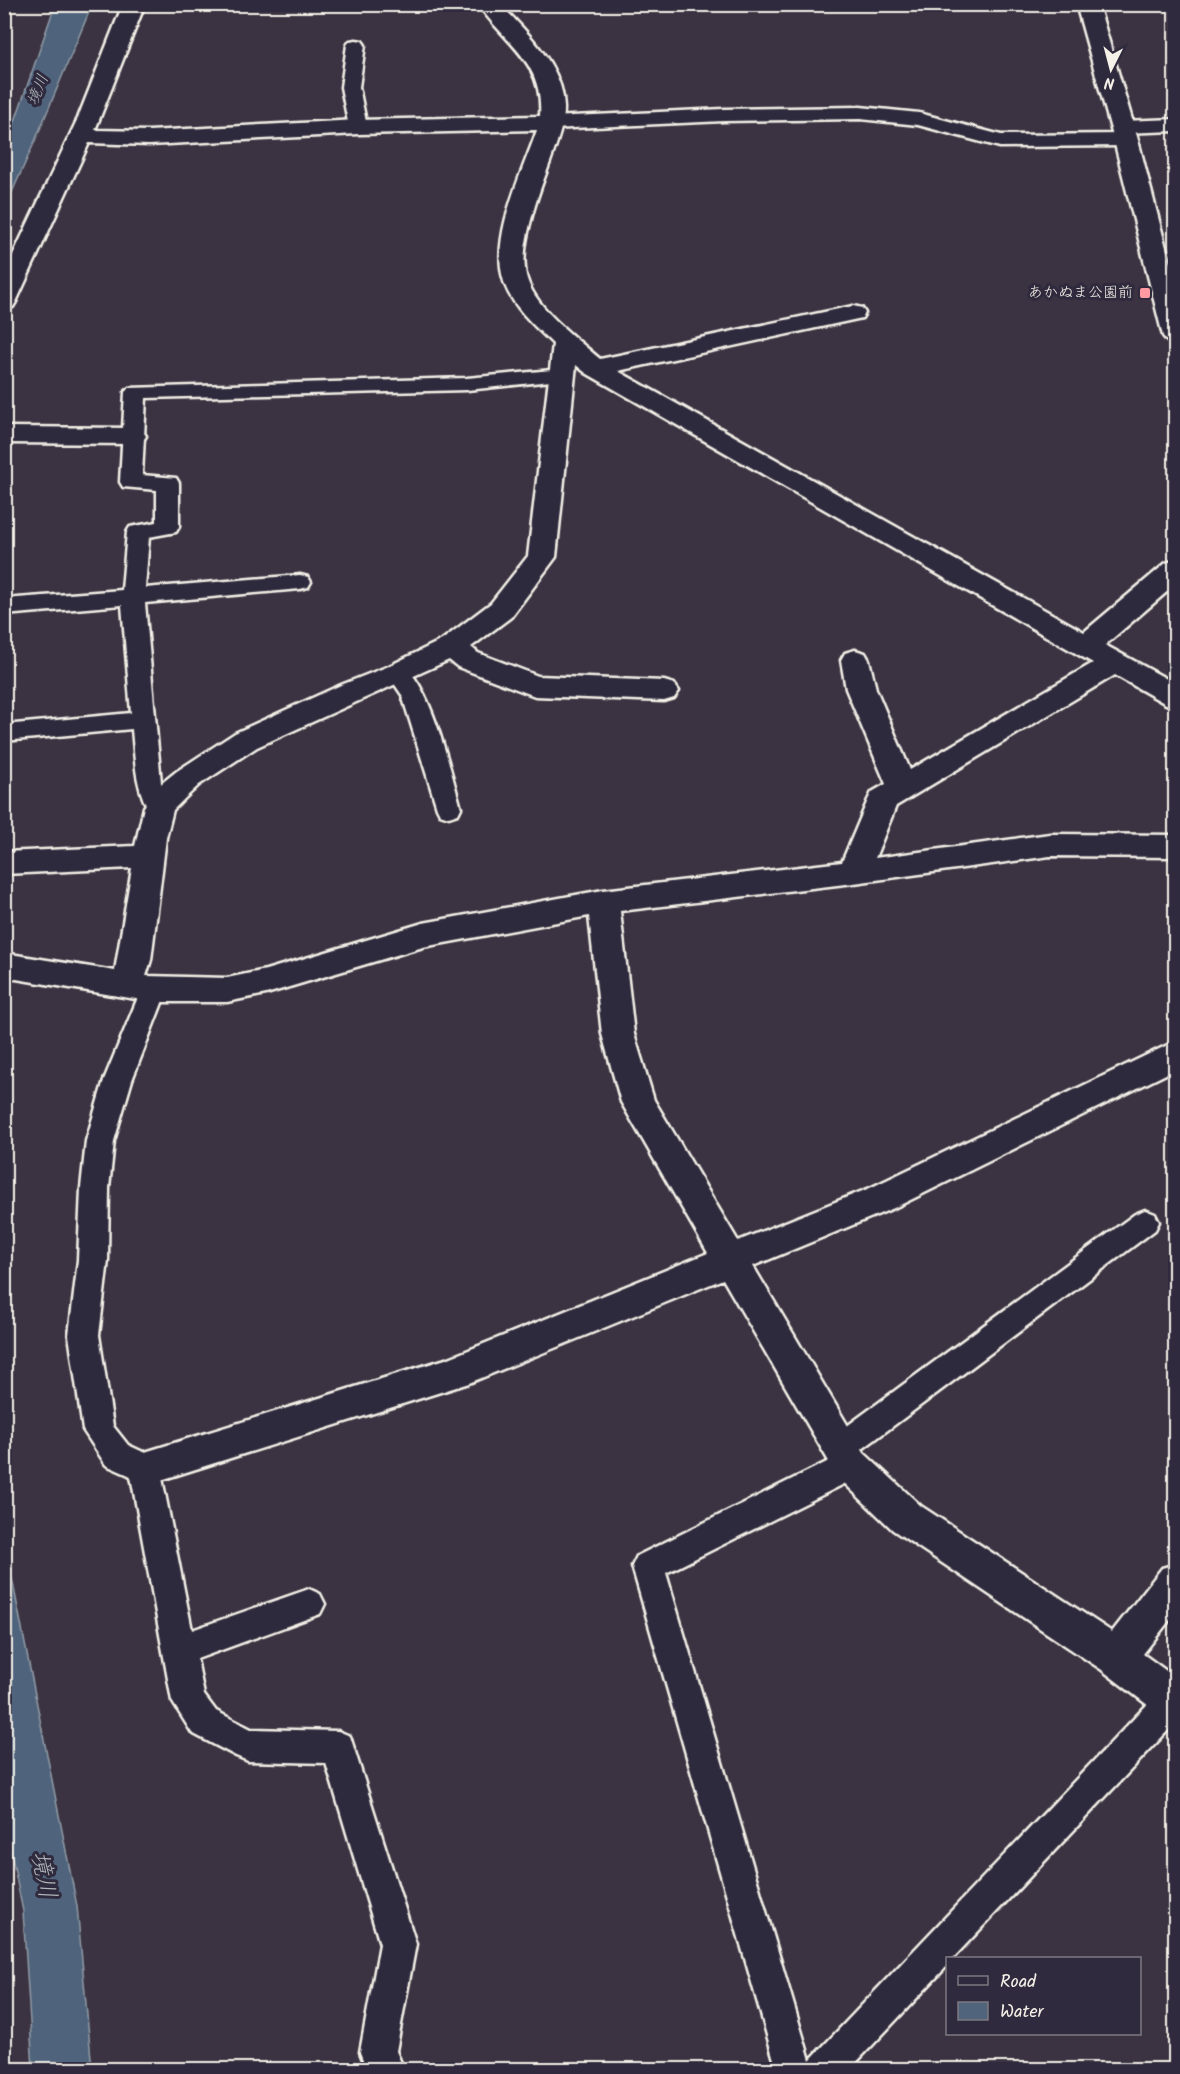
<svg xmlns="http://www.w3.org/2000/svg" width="1180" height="2074" font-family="Kalam,'Klee One',sans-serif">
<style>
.water{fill:#50647b;stroke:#929ca7;stroke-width:1.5}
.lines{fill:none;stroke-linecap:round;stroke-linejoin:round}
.service-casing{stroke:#f4f1e8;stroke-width:5}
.minor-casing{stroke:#f4f1e8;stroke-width:5}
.tertiary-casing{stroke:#f4f1e8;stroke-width:5}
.service{fill:#2f2a3d;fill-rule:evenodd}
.minor{fill:#2f2a3d;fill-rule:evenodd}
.tertiary{fill:#2f2a3d;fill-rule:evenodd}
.poi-dot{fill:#ff9aa2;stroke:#2f2a3d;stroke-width:2}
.labels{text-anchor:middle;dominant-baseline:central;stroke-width:6;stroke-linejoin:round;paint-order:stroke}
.far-poi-label{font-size:15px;fill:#f4f1e8;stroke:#2f2a3d;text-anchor:end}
.far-water-label{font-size:16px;font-style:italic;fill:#b2b9bc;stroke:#2f2a3d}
.near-water-label{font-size:24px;font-style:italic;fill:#b2b9bc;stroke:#2f2a3d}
</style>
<rect width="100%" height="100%" fill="#3b3342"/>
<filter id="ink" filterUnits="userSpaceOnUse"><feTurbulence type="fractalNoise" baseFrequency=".0167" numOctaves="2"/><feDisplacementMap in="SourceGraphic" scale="12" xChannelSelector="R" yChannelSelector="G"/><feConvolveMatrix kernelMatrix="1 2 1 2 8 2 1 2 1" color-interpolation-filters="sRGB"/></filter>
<g filter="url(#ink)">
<path class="water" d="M 55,5 L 92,5 L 35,141 L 5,208 L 5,141 L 14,124 Z
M 5,1543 L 77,1906 L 92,2069 L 33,2069 L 23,1911 L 5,1823 Z"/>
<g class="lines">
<g class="service-casing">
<path id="service" d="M 356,40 L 362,41 L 365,45 L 359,87 L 367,127 L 365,131 L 351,131 L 349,127 L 341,87 L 347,45 L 350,41 Z
M 860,107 L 919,113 L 1001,135 L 1126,134 L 1133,136 L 1135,140 L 1133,144 L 1126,146 L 1000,147 L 918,125 L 860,119 L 724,121 L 551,129 L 544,127 L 542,123 L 544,119 L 551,117 L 724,109 Z
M 1176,119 L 1176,131 L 1122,133 L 1115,131 L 1113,127 L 1115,123 L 1122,121 Z
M 563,369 L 570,371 L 573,375 L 570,379 L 467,390 L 146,398 L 142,475 L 176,478 L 179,483 L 179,527 L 176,532 L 149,537 L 145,588 L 300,575 L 308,577 L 311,582 L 308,587 L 300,589 L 145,603 L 161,783 L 171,807 L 168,813 L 159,816 L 150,813 C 135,787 135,759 132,729 L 4,741 L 4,725 L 131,713 L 122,605 L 4,615 L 4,599 L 122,590 L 127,532 L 130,527 L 157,522 L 157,490 L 123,487 L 120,482 L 125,392 L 129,388 L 467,378 Z
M 399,665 C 429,673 452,778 461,808 L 458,814 L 449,817 L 440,814 L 437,808 L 402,695 L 387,673 L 391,667 Z
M 154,980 L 163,983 L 167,990 L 132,1080 L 114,1141 L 109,1188 L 108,1260 L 99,1335 L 113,1426 L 128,1445 L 156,1458 L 160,1468 L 192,1630 L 309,1589 L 320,1594 L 325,1604 L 320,1614 L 197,1659 L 204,1695 L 216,1711 L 251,1729 L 338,1731 L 350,1736 L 416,1944 L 396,2051 L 404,2070 L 367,2070 L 360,2052 L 380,1944 L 326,1763 L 248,1761 L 236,1756 L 192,1733 L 172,1701 L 131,1476 L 106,1465 L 83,1430 L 69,1335 L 78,1260 L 81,1188 L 86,1141 L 104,1080 L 141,990 L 145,983 Z
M 1145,1210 L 1155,1214 L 1159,1222 L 1155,1230 L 857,1453 L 862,1455 L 866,1465 L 862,1475 L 666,1573 L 810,2060 L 1161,1690 L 1176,1687 L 1176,1722 L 953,1958 L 948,1958 L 948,1965 L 849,2070 L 777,2070 L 632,1566 L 637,1556 L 831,1460 L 828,1458 L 824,1449 L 828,1440 L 1135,1214 Z"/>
</g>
<g class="minor-casing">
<path id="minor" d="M 123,4 L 145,4 L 95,130 L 149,131 L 358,120 L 540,116 C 544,61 505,44 478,4 L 500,4 C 530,36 574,76 562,125 C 554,156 540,185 532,216 C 527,235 521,259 527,279 C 536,309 577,339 600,359 L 853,306 L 862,308 L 865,313 L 862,318 L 618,371 L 1084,632 L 1166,563 L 1176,560 L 1176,584 L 1105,645 L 1176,684 L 1176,707 L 1166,704 L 1115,675 L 896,806 L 875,858 L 1050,834 L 1176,835 L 1176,857 L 1050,856 L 854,883 L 620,911 L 634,1034 L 654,1100 L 738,1241 L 870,1188 L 1176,1041 L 1176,1069 L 894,1208 L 753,1266 L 864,1453 L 921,1506 L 1112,1632 L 1162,1568 L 1176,1564 L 1176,1612 L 1143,1654 L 1176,1678 L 1176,1722 L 1162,1716 L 1102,1670 L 893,1530 L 838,1477 L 723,1279 L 469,1383 L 145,1485 L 132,1480 L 126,1468 L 132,1456 L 449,1358 L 708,1253 L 621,1102 L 602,1034 L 589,916 L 423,947 L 266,994 L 227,1002 L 154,1002 L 4,977 L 4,953 L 115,971 L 132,868 L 4,874 L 4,852 L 135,846 L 144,807 L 162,783 L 177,771 L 235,733 L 341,685 L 389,666 L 442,640 L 491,603 L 528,556 L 553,344 C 535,326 509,304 503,278 C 491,235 523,171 537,130 L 358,134 L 149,145 L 89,143 L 16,302 L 13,307 L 4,309 L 4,274 L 78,118 ZM 576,365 L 586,373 L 1093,663 L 910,770 L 876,689 L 869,660 L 865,653 L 855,650 L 845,653 L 841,660 L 846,689 L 886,784 L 872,792 L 868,800 L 842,862 L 603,890 L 423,923 L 266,970 L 227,978 L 146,976 L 151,960 L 166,838 L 173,810 L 184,799 L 199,785 L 257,747 L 449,660 L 458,667 L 535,696 L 664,701 L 674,698 L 679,691 L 674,684 L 664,681 L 538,676 L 478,653 L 471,647 L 511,617 L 556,557 Z
M 4,427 L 133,428 L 142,430 L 146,436 L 142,442 L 133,444 L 4,443 Z"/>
</g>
<g class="tertiary-casing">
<path id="tertiary" d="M 1076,4 L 1098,4 L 1138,140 L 1176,286 L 1176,343 L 1167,341 L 1163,336 L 1114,140 Z"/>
</g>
<use href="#service" class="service"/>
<use href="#minor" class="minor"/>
<use href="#tertiary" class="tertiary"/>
</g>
</g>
<rect class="poi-dot" x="1139" y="287" width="12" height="12" rx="3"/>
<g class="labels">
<g class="far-poi-label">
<text x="1133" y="293">あかぬま公園前</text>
</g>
<g class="far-water-label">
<text transform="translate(38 90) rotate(-68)">境川</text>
</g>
<g class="near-water-label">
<text transform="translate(43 1875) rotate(79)">境川</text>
</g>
</g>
<rect width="1180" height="2074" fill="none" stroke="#2f2a3d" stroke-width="24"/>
<rect x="12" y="12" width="1156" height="2050" fill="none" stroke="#f4f1e8" stroke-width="2" filter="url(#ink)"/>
<rect x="946" y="1957" width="195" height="78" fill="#2f2a3d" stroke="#7e7a81" stroke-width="1.5"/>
<rect x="958" y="1976" width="30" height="9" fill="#2f2a3d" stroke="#7e7a81" stroke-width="1.5"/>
<text x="1000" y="1987" font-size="18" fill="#f4f1e8">Road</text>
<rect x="958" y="2002" width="30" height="18" fill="#50647b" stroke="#7e7a81" stroke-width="1.5"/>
<text x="1000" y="2017" font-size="18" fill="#f4f1e8">Water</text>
<g transform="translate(1111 69) rotate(186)" stroke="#2f2a3d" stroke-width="4.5" paint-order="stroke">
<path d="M0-4.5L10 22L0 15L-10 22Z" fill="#f4f1e8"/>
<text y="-9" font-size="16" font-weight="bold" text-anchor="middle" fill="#f4f1e8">N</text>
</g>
</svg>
